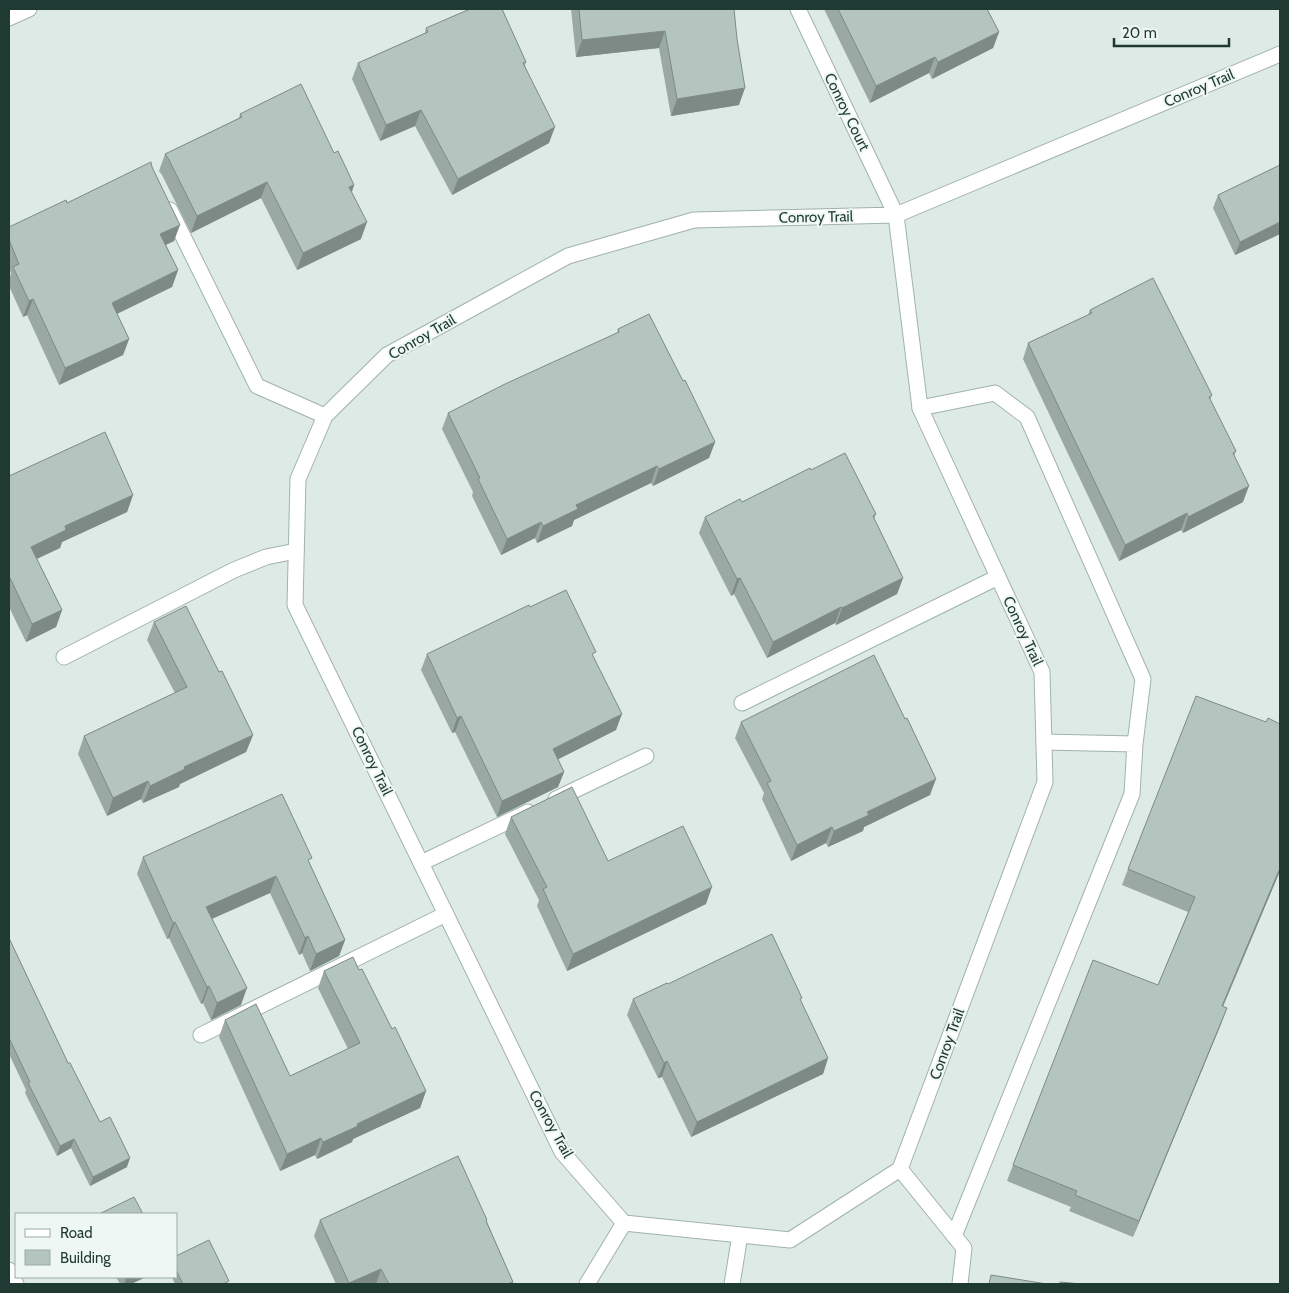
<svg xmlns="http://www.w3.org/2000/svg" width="1289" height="1293" font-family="Cabin,sans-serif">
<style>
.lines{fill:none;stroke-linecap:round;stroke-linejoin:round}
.service-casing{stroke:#a1b2ac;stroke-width:17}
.minor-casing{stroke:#a1b2ac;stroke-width:17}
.service{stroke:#fff;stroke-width:15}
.minor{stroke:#fff;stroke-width:15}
.wall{fill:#9aa9a3}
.shaded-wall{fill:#7d8a85}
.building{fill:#b3c5be;stroke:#7d8a85}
.labels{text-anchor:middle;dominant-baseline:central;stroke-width:4;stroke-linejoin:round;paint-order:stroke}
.street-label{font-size:15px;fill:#1f3a33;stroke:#eef7f3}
</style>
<rect width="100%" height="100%" fill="#deeae5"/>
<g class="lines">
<g class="service-casing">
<path id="service" d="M 170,210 L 257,386 L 325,416
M 920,408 L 995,393 L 1027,417 L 1143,679 L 1135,744 L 1044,742
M 64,657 L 234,570 L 266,557 L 296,551
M 742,703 L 998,577
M 556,799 L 646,756
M 421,863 L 528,812
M 201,1035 L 446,914
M 954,1236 L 1132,794 L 1135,744
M 587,1284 L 624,1223"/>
</g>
<g class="minor-casing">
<path id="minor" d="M 798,9 L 896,215 L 920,408 L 1042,672 L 1045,782 L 900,1169 L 790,1240 L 624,1223 L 562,1152 L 295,605 L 298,479 L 325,416 L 387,355 L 568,256 L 694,220 L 896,215 L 1280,54
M 9,18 L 29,9
M 900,1169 L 964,1248 L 960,1284
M 9,1270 L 16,1284
M 732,1284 L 740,1235"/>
</g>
<use href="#service" class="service"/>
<use href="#minor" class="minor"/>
</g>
<path class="wall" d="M 571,9 L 734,9 L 739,105 L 671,116 L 659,48 L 576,57 Z
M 824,9 L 987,9 L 999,32 L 993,48 L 932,79 L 929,73 L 870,103 Z
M 426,28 L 526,62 L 525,65 L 549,143 L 452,195 L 415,126 L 380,141 L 352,79 L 358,63 L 425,33 Z
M 240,114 L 334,153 L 354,185 L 352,192 L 361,239 L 297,270 L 261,198 L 191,233 L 162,175 L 159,171 L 165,154 L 239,118 Z
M 1280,165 L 1280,234 L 1235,255 L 1213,208 L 1218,195 Z
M 152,167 L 174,241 L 166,245 L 178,270 L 172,287 L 117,314 L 129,339 L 123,355 L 59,385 L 27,315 L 23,317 L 9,286 L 9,279 L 11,273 L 9,269 L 9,227 Z
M 1090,310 L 1212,395 L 1210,400 L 1236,451 L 1234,456 L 1243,502 L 1183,533 L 1181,530 L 1119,561 L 1023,359 L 1028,343 L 1088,315 Z
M 618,329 L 715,442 L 709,458 L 653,486 L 651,483 L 574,520 L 572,526 L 537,543 L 535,538 L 501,555 L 472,496 L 473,492 L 442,429 L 448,413 L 617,333 Z
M 811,470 L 876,514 L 874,519 L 903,578 L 897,594 L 836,625 L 835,623 L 767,658 L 734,594 L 731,596 L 699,533 L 705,517 L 742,502 Z
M 9,476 L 133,495 L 127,512 L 62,542 L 60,548 L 37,559 L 62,610 L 56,627 L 26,642 L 9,607 Z
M 530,607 L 594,658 L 616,730 L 558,759 L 564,772 L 558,787 L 497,817 L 455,732 L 452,733 L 421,670 L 427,654 Z
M 154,622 L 219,672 L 253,735 L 246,752 L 180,784 L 179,787 L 143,803 L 141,799 L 107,816 L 78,754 L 84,736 L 175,693 L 147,640 Z
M 741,722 L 930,795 L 864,827 L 863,831 L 828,847 L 826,843 L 791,861 L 762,799 L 764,793 L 735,738 Z
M 511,817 L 608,861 L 706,904 L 567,971 L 537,906 L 539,900 L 505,834 Z
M 143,857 L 310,864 L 345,940 L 339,956 L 310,971 L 302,953 L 299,955 L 270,893 L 212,919 L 241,1005 L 211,1020 L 203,1003 L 201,1004 L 169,938 L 167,939 L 137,874 Z
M 1128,869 L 1280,871 L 1223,1007 L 1221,1024 L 1133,1237 L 1069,1211 L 1071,1207 L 1007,1181 L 1013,1165 L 1158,985 L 1188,912 L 1122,885 Z
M 9,938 L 68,1063 L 100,1122 L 127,1167 L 90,1186 L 71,1148 L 57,1156 L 25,1093 L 26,1090 L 9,1054 Z
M 359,970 L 426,1091 L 420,1108 L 353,1139 L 352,1142 L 317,1159 L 315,1155 L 280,1171 L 219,1037 L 225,1020 L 290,1076 L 348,1049 L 318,988 L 324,971 Z
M 668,984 L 801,1002 L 828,1058 L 823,1074 L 691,1137 L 662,1077 L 658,1078 L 627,1015 L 633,999 Z
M 320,1220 L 487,1220 L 487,1222 L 513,1282 L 512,1284 L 336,1284 L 314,1236 Z
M 176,1256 L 228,1284 L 175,1284 L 172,1277 L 176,1277 Z
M 116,1277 L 146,1277 L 131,1284 L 120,1284 Z"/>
<path class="shaded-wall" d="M 665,31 L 659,48 L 576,57 L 582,40 Z
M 999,32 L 993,48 L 932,79 L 938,62 Z
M 935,57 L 929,73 L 870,103 L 876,86 Z
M 745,88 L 739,105 L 671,116 L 677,99 Z
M 421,110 L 415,126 L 380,141 L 386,125 Z
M 555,127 L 549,143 L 452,195 L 458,179 Z
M 267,182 L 261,198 L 191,233 L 197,216 Z
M 354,185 L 348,202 L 349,187 Z
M 367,222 L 361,239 L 297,270 L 303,253 Z
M 1280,222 L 1280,234 L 1235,255 L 1240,242 Z
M 180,225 L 174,241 L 154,250 L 160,234 Z
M 178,270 L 172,287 L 106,319 L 112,303 Z
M 33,299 L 27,315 L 23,317 L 29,301 Z
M 129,339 L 123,355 L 59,385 L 65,368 Z
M 715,442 L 709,458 L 653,486 L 659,469 Z
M 657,466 L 651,483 L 574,520 L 572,526 L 537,543 L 543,526 L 576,505 Z
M 1249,486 L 1243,502 L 1183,533 L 1188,517 Z
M 133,495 L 127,512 L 62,542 L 60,548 L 25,564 L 31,547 L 65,526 Z
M 1187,513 L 1181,530 L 1119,561 L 1125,545 Z
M 541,522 L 535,538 L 501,555 L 507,539 Z
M 740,578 L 734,594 L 731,596 L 737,579 Z
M 903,578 L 897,594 L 836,625 L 842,608 Z
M 841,607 L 835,623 L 767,658 L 773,642 Z
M 62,610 L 56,627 L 26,642 L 32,624 Z
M 622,714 L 616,730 L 547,765 L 553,749 Z
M 461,716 L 455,732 L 452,733 L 457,718 Z
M 253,735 L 246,752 L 180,784 L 179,787 L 143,803 L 150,786 L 184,767 Z
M 564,772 L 558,787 L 497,817 L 502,801 Z
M 936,779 L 930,795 L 864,827 L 863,831 L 828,847 L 834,831 L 867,812 Z
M 148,781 L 141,799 L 107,816 L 113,798 Z
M 832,827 L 826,843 L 791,861 L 797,845 Z
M 1280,868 L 1280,871 L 1216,1022 L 1222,1006 Z
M 276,876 L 270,893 L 200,924 L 206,907 Z
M 712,887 L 706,904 L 567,971 L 573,954 Z
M 175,922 L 169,938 L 167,939 L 173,923 Z
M 308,936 L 302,953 L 299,955 L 305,938 Z
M 345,940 L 339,956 L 310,971 L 316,954 Z
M 209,986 L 203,1003 L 201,1004 L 207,987 Z
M 247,988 L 241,1005 L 211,1020 L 217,1003 Z
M 1227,1008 L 1221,1024 L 1133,1237 L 1139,1221 Z
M 828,1058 L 823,1074 L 691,1137 L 697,1122 Z
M 667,1061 L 662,1077 L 658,1078 L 664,1063 Z
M 426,1091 L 420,1108 L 353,1139 L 352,1142 L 317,1159 L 323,1142 L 357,1124 Z
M 321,1138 L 315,1155 L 280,1171 L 287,1154 Z
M 74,1139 L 71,1148 L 57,1156 L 60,1146 Z
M 130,1158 L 127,1167 L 90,1186 L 93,1177 Z
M 381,1269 L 376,1284 L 349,1284 L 349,1283 Z
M 131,1277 L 146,1277 L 131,1284 L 124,1284 L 126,1279 Z"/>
<path class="building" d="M 470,9 L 502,9 L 526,62 L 523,63 L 555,127 L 458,179 L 421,110 L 386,125 L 358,63 L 428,32 L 426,28 Z
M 579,9 L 734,9 L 737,39 L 745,88 L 677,99 L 665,31 L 582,40 Z
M 838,9 L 987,9 L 999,32 L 938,62 L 935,57 L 876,86 Z
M 301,84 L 334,153 L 338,151 L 354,185 L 349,187 L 367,222 L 303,253 L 267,182 L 197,216 L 168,158 L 165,154 L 242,117 L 240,114 Z
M 151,162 L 152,167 L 180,225 L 160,234 L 178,270 L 112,303 L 129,339 L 65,368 L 33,299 L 29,301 L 13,267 L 19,264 L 9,240 L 9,227 L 66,200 L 67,203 Z
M 1280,165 L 1280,222 L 1240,242 L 1218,195 Z
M 1153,278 L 1212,395 L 1209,397 L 1236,451 L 1233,453 L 1249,486 L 1188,517 L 1187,513 L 1125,545 L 1028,343 L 1092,313 L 1090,310 Z
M 649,314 L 683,381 L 685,380 L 715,442 L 659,469 L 657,466 L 576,505 L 578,509 L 543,526 L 541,522 L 507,539 L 478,479 L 480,478 L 448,413 L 505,384 L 619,332 L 618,329 Z
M 105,432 L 133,495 L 65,526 L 66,530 L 31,547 L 62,610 L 32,624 L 9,576 L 9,476 Z
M 845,453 L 876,514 L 873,516 L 903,578 L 842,608 L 841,607 L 773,642 L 740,578 L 737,579 L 705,517 L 740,499 L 742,502 L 810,468 L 811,470 Z
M 566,590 L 596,652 L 592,654 L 622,714 L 553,749 L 564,772 L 502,801 L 461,716 L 457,718 L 427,654 L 529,605 L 530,607 Z
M 186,606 L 219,672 L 222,671 L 253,735 L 184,767 L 185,769 L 150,786 L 148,781 L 113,798 L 84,736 L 187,687 L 154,622 Z
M 874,655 L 905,719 L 907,718 L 936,779 L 867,812 L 869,815 L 834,831 L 832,827 L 797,845 L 767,783 L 771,781 L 741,722 Z
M 1196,696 L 1266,722 L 1268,718 L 1280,724 L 1280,868 L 1222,1006 L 1227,1008 L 1139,1221 L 1075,1195 L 1077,1191 L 1013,1165 L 1093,960 L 1158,985 L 1195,897 L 1128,869 Z
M 572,787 L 608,861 L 683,826 L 712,887 L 573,954 L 543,889 L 547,887 L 511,817 Z
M 282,794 L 312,858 L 308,860 L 345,940 L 316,954 L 308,936 L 305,938 L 276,876 L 206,907 L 247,988 L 217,1003 L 209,986 L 207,987 L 175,922 L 173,923 L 143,857 Z
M 772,934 L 802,998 L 800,999 L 828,1058 L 697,1122 L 667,1061 L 664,1063 L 633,999 L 667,983 L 668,984 Z
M 9,938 L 68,1063 L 70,1063 L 100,1122 L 110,1117 L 130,1158 L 93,1177 L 74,1139 L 60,1146 L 28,1083 L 30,1082 L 9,1038 Z
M 353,957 L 359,970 L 362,969 L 392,1029 L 395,1027 L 426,1091 L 357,1124 L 358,1126 L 323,1142 L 321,1138 L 287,1154 L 225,1020 L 256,1004 L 290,1076 L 360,1043 L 324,971 Z
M 458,1156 L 487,1220 L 486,1221 L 513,1282 L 507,1284 L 389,1284 L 381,1269 L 349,1283 L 320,1220 Z
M 134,1197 L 143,1214 L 99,1214 Z
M 209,1240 L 229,1281 L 223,1284 L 183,1284 L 176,1270 L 176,1256 Z
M 991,1275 L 1047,1284 L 989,1284 Z
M 124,1277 L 131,1277 L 126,1279 Z
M 1060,1282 L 1081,1284 L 1060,1284 Z"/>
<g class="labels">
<g class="street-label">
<text transform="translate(1199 88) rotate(-23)">Conroy Trail</text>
<text transform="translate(847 112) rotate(64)">Conroy Court</text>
<text transform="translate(816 217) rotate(-1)">Conroy Trail</text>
<text transform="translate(422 337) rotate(-30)">Conroy Trail</text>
<text transform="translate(1023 631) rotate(65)">Conroy Trail</text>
<text transform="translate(372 761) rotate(64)">Conroy Trail</text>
<text transform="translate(947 1044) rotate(-70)">Conroy Trail</text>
<text transform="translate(551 1124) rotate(61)">Conroy Trail</text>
</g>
</g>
<rect width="1289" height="1293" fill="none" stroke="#1f3a33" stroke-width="20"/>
<rect x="15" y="1213" width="162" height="65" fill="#eef7f3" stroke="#9baba6"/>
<rect x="25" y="1229" width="25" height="8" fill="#ffffff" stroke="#9baba6"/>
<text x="60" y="1238" font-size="15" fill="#1f3a33">Road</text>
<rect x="25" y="1250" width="25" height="15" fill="#b3c5be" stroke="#9baba6"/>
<text x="60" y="1263" font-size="15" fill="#1f3a33">Building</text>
<path d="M1114 38v8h115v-8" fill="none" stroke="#1f3a33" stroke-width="2.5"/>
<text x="1122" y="38" font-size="15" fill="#1f3a33" stroke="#eef7f3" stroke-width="4" paint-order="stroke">20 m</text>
</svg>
